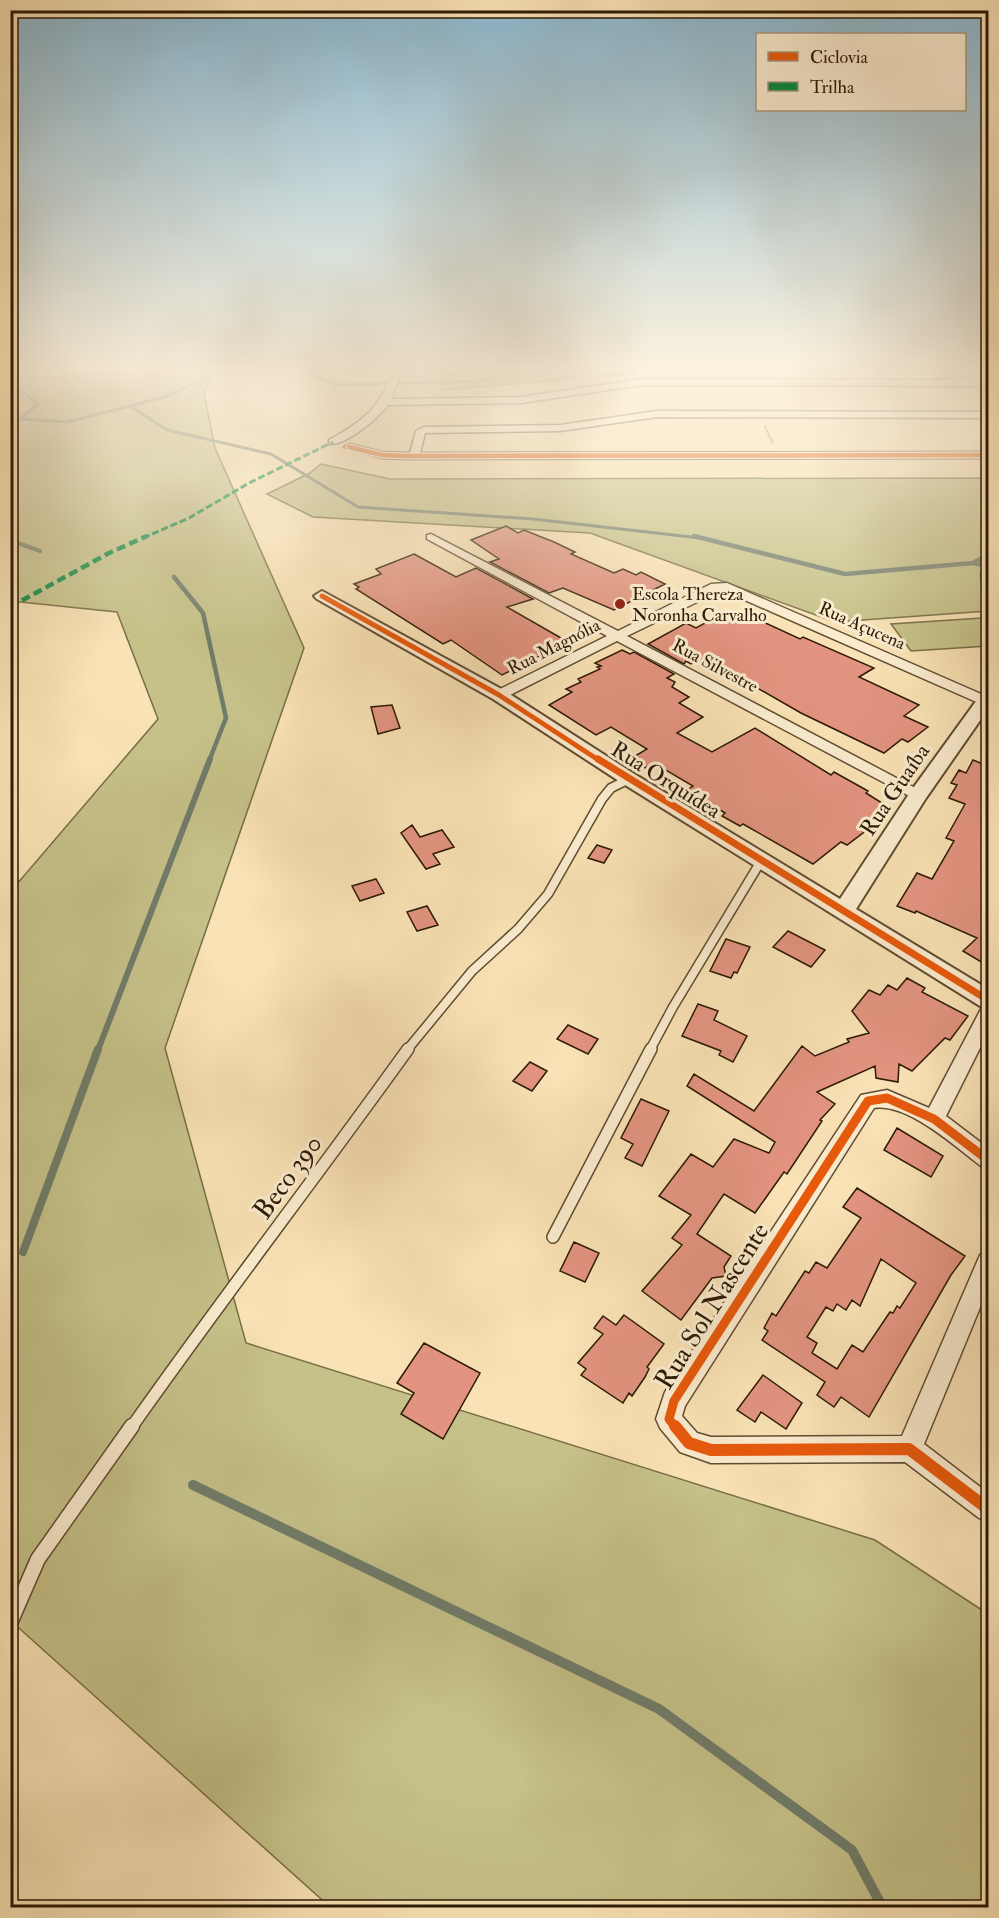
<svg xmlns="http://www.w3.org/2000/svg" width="999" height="1918" font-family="'IM FELL Double Pica',serif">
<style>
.green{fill:#c5c188;stroke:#786e46;stroke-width:1.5}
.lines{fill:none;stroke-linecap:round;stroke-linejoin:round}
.stream-far4{stroke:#707c6a;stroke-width:3}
.stream-far3{stroke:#707c6a;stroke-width:4.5}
.stream-far2{stroke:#707c6a;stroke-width:6}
.stream-far1{stroke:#707c6a;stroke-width:8}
.stream{stroke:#707c6a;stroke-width:10}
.building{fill:#e39480;stroke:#2c1a05;stroke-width:1.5;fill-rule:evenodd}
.service-far2-casing{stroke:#5f4c31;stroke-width:11}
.service-far1-casing{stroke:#5f4c31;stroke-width:14}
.service-casing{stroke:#5f4c31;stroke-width:17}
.minor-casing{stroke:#5f4c31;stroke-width:3}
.tertiary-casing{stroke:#5f4c31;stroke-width:4}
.path{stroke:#2c1a05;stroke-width:2;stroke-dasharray:1 1.5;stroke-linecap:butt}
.service-far2{stroke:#fbeccf;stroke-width:8}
.service-far1{stroke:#fbeccf;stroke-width:11}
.service{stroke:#fbeccf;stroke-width:14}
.minor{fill:#fbeccf;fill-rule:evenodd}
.tertiary{fill:#fbeccf;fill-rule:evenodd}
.quiet-far1{stroke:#00873e;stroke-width:3;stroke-dasharray:7 3;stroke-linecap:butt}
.quiet{stroke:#00873e;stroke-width:4.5;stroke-dasharray:9 4.5;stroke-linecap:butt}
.cycleway-far4-casing{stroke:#fbeccf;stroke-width:7}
.cycleway-far3-casing{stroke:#fbeccf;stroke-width:8}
.cycleway-far2-casing{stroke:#fbeccf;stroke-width:10}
.cycleway-far1-casing{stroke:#fbeccf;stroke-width:13}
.cycleway-casing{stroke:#fbeccf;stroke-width:16}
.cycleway-far4{stroke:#e8590c;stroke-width:4.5}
.cycleway-far3{stroke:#e8590c;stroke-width:5}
.cycleway-far2{stroke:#e8590c;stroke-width:7}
.cycleway-far1{stroke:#e8590c;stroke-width:9}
.cycleway{stroke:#e8590c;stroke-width:12}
.poi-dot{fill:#8f2418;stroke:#fbeccf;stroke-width:2}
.labels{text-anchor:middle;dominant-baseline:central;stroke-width:6;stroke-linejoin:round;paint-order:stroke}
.far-poi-label{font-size:18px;fill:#2c1a05;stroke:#fbeccf;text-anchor:start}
.far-street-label{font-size:18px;fill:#2c1a05;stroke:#fbeccf}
.street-label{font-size:22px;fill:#2c1a05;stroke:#fbeccf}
.near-street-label{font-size:27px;fill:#2c1a05;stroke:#fbeccf}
</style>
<rect width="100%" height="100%" fill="#f9e2b5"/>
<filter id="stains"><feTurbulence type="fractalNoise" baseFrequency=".00333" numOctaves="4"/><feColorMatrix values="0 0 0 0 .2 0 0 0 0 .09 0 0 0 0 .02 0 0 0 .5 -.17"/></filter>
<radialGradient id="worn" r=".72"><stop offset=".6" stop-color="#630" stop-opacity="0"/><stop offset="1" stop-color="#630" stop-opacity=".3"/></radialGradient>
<path class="green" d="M 11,366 L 215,366 L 204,393 L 215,448 L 304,648 L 165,1048 L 246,1343 L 875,1540 L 988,1614 L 988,1907 L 330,1907 L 11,1621 L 11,891 L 158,719 L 117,612 L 11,601 Z
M 439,366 L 795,366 L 605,376 L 442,390 Z
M 907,366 L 988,366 L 988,375 L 961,376 Z
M 321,464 L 390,479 L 988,478 L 988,569 L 980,574 L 988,611 L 835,622 L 590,533 L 313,517 L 267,494 L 310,473 Z
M 982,618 L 988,626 L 988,646 L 911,651 L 891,624 Z"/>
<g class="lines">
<path class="stream-far4" d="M 293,366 L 338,385 L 480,381 L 548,366
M 10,383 L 38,404 L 10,428
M 130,406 L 167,430 L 271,454 L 358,507 L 533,519 L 700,538
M 21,419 L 67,422 L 165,397 L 234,366"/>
<path class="stream-far3" d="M 694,536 L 845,574 L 973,563 L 988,566
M 10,540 L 40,551
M 973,563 L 988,555
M 174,577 L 203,613 L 226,718 L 209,761"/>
<path class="stream-far2" d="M 98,1050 L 210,759"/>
<path class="stream-far1" d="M 23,1252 L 98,1049"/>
<path class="stream" d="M 193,1485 L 659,1709 L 852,1850 L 883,1908"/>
</g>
<path class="building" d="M 506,526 L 518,533 L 524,530 L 554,542 L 575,552 L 571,554 L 614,573 L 623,569 L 636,575 L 641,572 L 665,584 L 614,610 L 563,588 L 549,593 L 490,562 L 499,559 L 471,540 Z
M 414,554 L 456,577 L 476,568 L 533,599 L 507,607 L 568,642 L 502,675 L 451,640 L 443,644 L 356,589 L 359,587 L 354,584 L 381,574 L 376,569 Z
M 744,613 L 800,639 L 803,637 L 874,668 L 859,677 L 919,705 L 904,716 L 928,727 L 908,742 L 902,739 L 884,753 L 801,713 L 738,677 L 735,679 L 723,672 L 720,674 L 696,661 L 691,664 L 686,661 L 684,664 L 648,644 L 686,623 L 696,628 L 716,617 L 727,623 Z
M 622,650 L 630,654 L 634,652 L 674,674 L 667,678 L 675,682 L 672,687 L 689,697 L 679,703 L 703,717 L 677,733 L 712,752 L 755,728 L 831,775 L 834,772 L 868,791 L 866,793 L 890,808 L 885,812 L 888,814 L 847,845 L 841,842 L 813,864 L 743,824 L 740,826 L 722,816 L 725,813 L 687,790 L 693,786 L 654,763 L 645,768 L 630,759 L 647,749 L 611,727 L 596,735 L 549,705 L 572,692 L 566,689 L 581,682 L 578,679 L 600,669 L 597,667 L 601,666 L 595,663 Z
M 392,705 L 400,728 L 378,734 L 371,707 Z
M 973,760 L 988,766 L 988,966 L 963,951 L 977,938 L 916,911 L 915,913 L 897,906 L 917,873 L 932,879 L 954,841 L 946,838 L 965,804 L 949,798 L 957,785 L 951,783 L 959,770 L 966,773 Z
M 412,825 L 420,837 L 442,830 L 454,847 L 433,854 L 440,864 L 426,869 L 401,833 Z
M 597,845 L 612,850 L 604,863 L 588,858 Z
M 376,879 L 384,893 L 360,901 L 352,886 Z
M 427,906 L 438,925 L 417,931 L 407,912 Z
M 788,931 L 825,950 L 811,967 L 773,947 Z
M 726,939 L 750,947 L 737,973 L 734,972 L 731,978 L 710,971 Z
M 907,978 L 925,988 L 922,992 L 968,1016 L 950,1040 L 945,1038 L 912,1071 L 899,1064 L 898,1082 L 876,1078 L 875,1066 L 817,1092 L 835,1104 L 820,1120 L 822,1121 L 787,1174 L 784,1172 L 755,1213 L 724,1194 L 697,1234 L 731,1256 L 724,1267 L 726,1276 L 712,1278 L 681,1320 L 642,1291 L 682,1245 L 672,1238 L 691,1215 L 659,1196 L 691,1154 L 713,1167 L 734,1139 L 769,1153 L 775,1142 L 687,1086 L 694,1074 L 754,1111 L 802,1046 L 815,1056 L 849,1042 L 847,1039 L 869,1033 L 852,1011 L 869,990 L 880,995 L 888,985 L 897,990 Z
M 698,1004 L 718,1011 L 714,1020 L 747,1036 L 733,1062 L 719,1055 L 721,1051 L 682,1036 Z
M 568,1025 L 598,1039 L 588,1054 L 557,1039 Z
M 530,1062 L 547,1071 L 532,1091 L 513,1081 Z
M 641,1099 L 669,1111 L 642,1166 L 625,1158 L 633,1144 L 621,1138 Z
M 897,1128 L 943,1156 L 931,1177 L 884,1150 Z
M 857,1188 L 965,1256 L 951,1275 L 869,1417 L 841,1397 L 834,1407 L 817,1395 L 825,1382 L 762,1340 L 768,1331 L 764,1328 L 772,1313 L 776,1316 L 805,1271 L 809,1273 L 816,1262 L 827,1268 L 861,1218 L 843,1207 ZM 881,1259 L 916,1283 L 900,1308 L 897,1306 L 893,1313 L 890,1312 L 863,1352 L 852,1345 L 837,1369 L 812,1353 L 817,1343 L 807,1337 L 826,1307 L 833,1311 L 837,1304 L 846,1310 L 852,1300 L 860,1306 Z
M 574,1242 L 599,1253 L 585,1282 L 560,1271 Z
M 624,1315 L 664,1344 L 647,1367 L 649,1369 L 645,1377 L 632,1396 L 629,1393 L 623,1403 L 581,1375 L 586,1369 L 578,1363 L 603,1334 L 594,1328 L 603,1316 L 616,1325 Z
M 424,1343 L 480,1373 L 443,1439 L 401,1414 L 414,1393 L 397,1383 Z
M 763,1375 L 802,1403 L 786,1429 L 761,1412 L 755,1422 L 737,1410 Z"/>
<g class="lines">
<g class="service-far2-casing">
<path id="service-far2" d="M 407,1050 L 472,971 L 518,929 L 548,894 L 602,799 L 611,788 L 629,779
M 650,1050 L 673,1007 L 761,861"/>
</g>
<g class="service-far1-casing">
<path id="service-far1" d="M 553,1237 L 651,1049
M 131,1428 C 221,1300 317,1176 408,1049"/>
</g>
<g class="service-casing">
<path id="service" d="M 10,1623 L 38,1559 L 132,1426"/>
</g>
<g class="minor-casing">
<path id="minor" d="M 396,366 L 405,366 L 391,399 L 521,397 L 641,379 L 988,380 L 988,386 L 641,385 L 521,403 L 388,405 C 378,418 346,446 329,444 L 329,440 C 367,419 380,407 396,366 Z
M 657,411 L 988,412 L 988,418 L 657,417 L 560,431 L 425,433 L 420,453 L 988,452 L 988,458 L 407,459 L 382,458 L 344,447 L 349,444 L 382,452 L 410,453 L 416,431 L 424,427 L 560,425 Z
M 431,534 L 618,631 L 711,584 L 727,583 L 988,697 L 988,705 L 981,704 L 722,590 L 627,636 L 923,792 L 926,795 L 923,798 L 913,798 L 617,641 L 504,698 L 494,698 L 494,692 L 607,636 L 427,539 L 427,535 Z
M 988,1007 L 988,1032 L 946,1116 L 988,1148 L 988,1169 L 981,1166 C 954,1146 908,1103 874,1108 L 685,1406 L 682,1416 L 697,1433 L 711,1437 L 902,1436 L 980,1255 L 988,1252 L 988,1288 L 924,1444 L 988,1493 L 988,1522 L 979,1518 L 905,1462 L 711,1463 L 680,1452 L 660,1428 L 656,1419 L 665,1392 L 861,1095 L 887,1090 L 929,1108 L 981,1009 Z"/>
</g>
<g class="tertiary-casing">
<path id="tertiary" d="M 322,591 L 505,691 L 636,775 L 840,899 L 911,791 L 982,693 L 988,692 L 988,709 L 926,798 L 856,909 L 988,989 L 988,1009 L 980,1006 L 622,783 L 493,699 L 317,599 L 314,596 Z"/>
</g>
<path class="path" d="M 765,426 L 773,444"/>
<use href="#service-far2" class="service-far2"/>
<use href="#service-far1" class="service-far1"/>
<use href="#service" class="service"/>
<use href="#minor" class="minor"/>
<use href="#tertiary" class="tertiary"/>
<path class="quiet-far1" d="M 143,538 L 189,518 L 249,483 L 333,442"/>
<path class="quiet" d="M 10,607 L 109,553 L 147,536"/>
<g class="cycleway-far4-casing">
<path id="cycleway-far4" d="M 349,447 L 382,455 L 407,456 L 988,455"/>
</g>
<g class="cycleway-far3-casing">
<path id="cycleway-far3" d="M 322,596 L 499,695 L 600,761"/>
</g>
<g class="cycleway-far2-casing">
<path id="cycleway-far2" d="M 598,759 L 988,1000"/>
</g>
<g class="cycleway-far1-casing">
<path id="cycleway-far1" d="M 676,1428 L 669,1419 L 674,1401 L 868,1101 L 887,1098 L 934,1119 L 988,1160"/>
</g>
<g class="cycleway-casing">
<path id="cycleway" d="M 675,1426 L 689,1443 L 711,1450 L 909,1449 L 988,1509"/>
</g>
<use href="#cycleway-far4" class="cycleway-far4"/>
<use href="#cycleway-far3" class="cycleway-far3"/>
<use href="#cycleway-far2" class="cycleway-far2"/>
<use href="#cycleway-far1" class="cycleway-far1"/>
<use href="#cycleway" class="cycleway"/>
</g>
<linearGradient id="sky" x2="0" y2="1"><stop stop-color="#8ab8d1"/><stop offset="0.58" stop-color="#fcf2de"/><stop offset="1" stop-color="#fcf2de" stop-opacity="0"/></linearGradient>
<rect width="999" height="635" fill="url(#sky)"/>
<circle class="poi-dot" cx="620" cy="604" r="6"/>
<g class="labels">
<g class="far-poi-label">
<text x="632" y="594">Escola Thereza<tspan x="632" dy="21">Noronha Carvalho</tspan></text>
</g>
<g class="far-street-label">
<text transform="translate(862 626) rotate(24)">Rua Açucena</text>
<text transform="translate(554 647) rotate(-27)">Rua Magnólia</text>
<text transform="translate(715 666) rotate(28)">Rua Silvestre</text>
</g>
<g class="street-label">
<text transform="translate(666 780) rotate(32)">Rua Orquídea</text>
<text transform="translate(895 790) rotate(-56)">Rua Guaíba</text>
</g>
<g class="near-street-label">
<text transform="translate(288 1177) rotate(-54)">Beco 390</text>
<text transform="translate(712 1306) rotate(-58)">Rua Sol Nascente</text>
</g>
</g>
<rect width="999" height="1918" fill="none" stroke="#f9e2b5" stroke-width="36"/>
<rect x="12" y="12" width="975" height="1894" fill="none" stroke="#2c1a05" stroke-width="3"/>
<rect x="18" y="18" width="963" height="1882" fill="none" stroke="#2c1a05" stroke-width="1.5"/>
<rect x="756" y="33" width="210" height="78" fill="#fbeccf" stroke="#a8987e" stroke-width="1.5"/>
<rect x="768" y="52" width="30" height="9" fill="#e8590c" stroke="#a8987e" stroke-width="1.5"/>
<text x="810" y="63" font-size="18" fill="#2c1a05">Ciclovia</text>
<rect x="768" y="82" width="30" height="9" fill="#00873e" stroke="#a8987e" stroke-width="1.5"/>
<text x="810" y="93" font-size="18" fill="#2c1a05">Trilha</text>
<rect width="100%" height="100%" filter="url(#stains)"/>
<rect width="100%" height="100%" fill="url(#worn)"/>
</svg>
